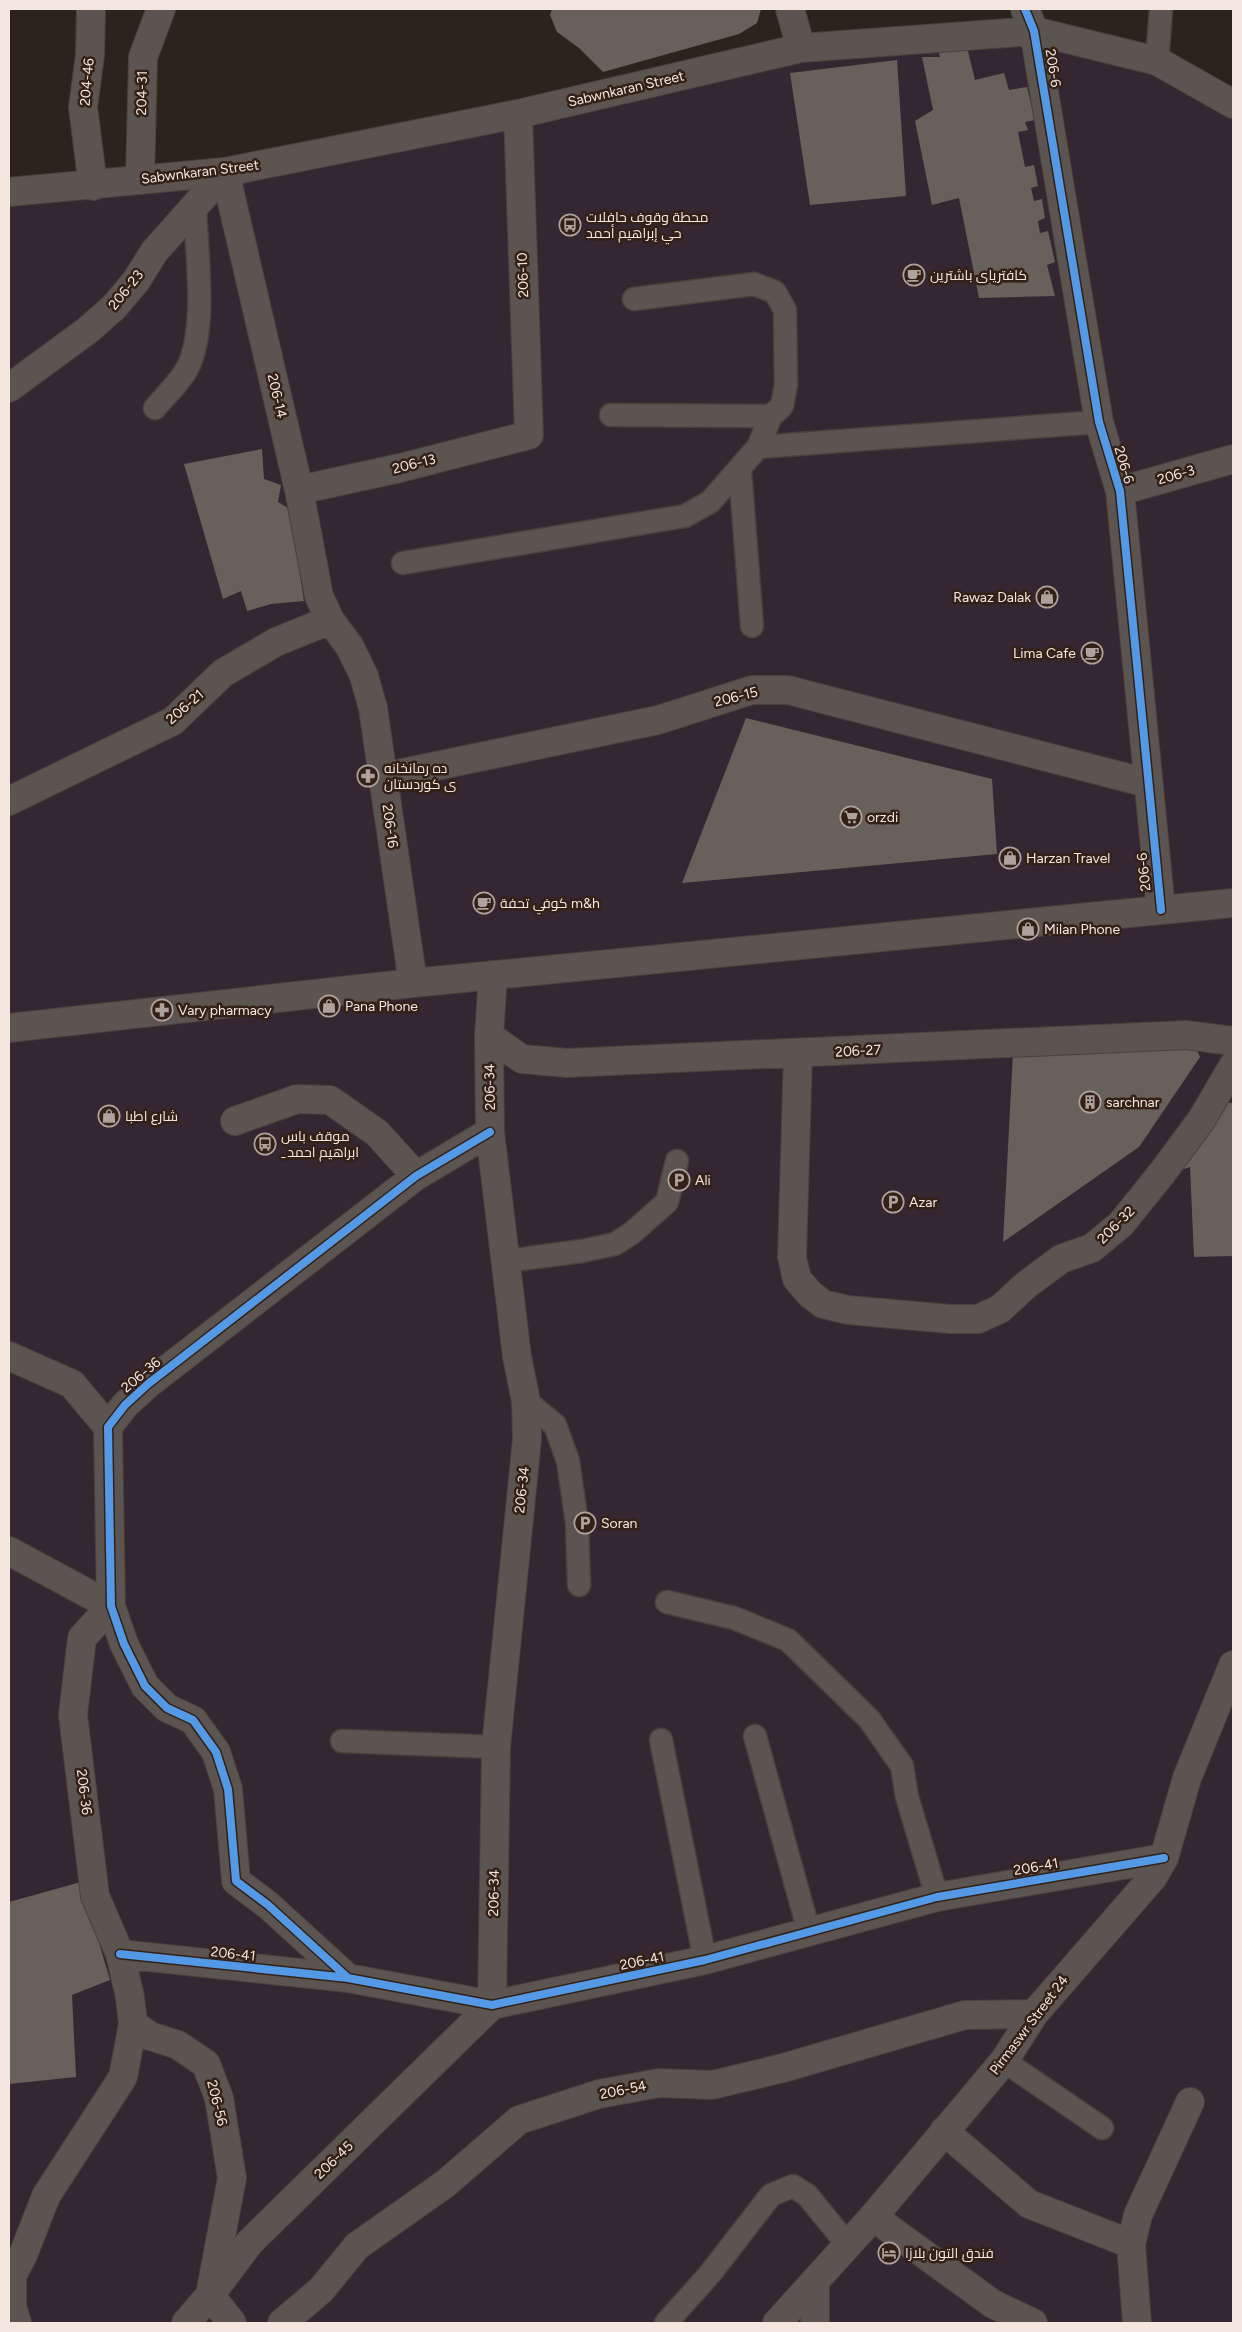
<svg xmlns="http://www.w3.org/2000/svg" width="1242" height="2332" font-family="Figtree,Cairo,sans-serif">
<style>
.commercial{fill:#342732}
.building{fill:#68605a}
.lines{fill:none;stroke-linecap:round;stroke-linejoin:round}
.service-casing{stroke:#49413c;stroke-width:25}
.minor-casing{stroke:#49413c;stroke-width:30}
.tertiary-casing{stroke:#49413c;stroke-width:30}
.secondary-casing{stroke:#49413c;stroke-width:30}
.service{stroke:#5c5450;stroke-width:22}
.minor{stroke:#5c5450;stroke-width:28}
.tertiary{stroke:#5c5450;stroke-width:28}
.secondary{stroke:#5c5450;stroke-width:28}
.cycleway-casing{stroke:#332117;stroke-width:11}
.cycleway{stroke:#5399e6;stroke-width:8}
.labels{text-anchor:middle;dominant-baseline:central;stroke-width:5;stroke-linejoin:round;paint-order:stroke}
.street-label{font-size:14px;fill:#f3e7e0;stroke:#332117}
.poi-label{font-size:14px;fill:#f3e7e0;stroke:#332117;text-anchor:start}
</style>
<rect width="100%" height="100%" fill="#2d231d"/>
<path class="commercial" d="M 1034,31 L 1157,61 L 1233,104 L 1233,2323 L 9,2323 L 9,192 L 93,186 L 801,48 Z"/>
<path class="building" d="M 552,9 L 761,9 L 757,23 L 739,34 L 603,72 L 579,48 L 557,32 L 550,15 Z
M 966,43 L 975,80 L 1004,73 L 1009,90 L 1027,87 L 1035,120 L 1025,122 L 1028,130 L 1018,132 L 1025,167 L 1034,165 L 1038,186 L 1031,188 L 1034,201 L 1042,199 L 1045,218 L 1038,221 L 1040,233 L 1048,231 L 1055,262 L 1047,265 L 1055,296 L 979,298 L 959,198 L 932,205 L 915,121 L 933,110 L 922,57 L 940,57 L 938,49 Z
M 897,60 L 906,196 L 810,205 L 790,73 Z
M 262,449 L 264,479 L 281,485 L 278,502 L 290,509 L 304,601 L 271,604 L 247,611 L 241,591 L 223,599 L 184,464 Z
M 746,718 L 992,779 L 997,854 L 682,883 Z
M 1194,1044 L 1200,1057 L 1139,1147 L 1003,1242 L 1013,1053 Z
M 1223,1102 L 1233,1103 L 1233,1256 L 1194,1257 L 1190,1167 L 1178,1171 Z
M 81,1882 L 110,1980 L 72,1995 L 76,2077 L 9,2084 L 9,1902 Z"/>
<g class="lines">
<g class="service-casing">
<path id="service" d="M 1157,61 L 1161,9
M 634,299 L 754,284 L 775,292 L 785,310 L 786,385 L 782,406 L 771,416 L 758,447
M 155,408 C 165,396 179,383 187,369 C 208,329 196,251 195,206
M 611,415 L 771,416
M 740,470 L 752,626
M 403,563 L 685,516 L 710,502 L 758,447 L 1099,422
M 506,1261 L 582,1251 L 615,1244 L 632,1233 L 667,1202 L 677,1161
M 526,1401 L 555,1425 L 568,1461 L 577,1523 L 579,1585
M 667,1602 L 734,1618 L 788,1640 L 869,1719 L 902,1766 L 907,1797 L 937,1897
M 755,1736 L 809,1932
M 661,1740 L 705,1960
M 342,1741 L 496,1747
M 1004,2061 L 1102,2128
M 666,2323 L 709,2275 L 771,2195 L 793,2186 L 807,2195 L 848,2245"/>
</g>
<g class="minor-casing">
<path id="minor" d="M 91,9 L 90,55 L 83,107 L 93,186
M 790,9 L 801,48
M 1025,9 L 1034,31 L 1099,422 L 1120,491 L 1161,910
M 225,172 L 299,490 L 319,596 L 330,620 L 350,647 L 364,676 L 373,708 L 413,983
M 140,180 L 143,57 L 161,9
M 9,388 L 88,330 L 114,307 L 136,281 L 154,252 L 225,172
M 299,490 L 400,468 L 529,435 L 518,114
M 1120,491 L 1233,459
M 383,777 L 658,720 L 752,690 L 788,690 L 1147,783
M 9,801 L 173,721 L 223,673 L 276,642 L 330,620
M 489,1036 L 522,1059 L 567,1063 L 1186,1035 L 1233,1041
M 798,1054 L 792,1257 L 797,1279 L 810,1294 L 823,1304 L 848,1310 L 950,1319 L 978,1319 L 1000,1309 L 1026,1285 L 1061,1259 L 1092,1248 L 1121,1224 L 1162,1173 L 1202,1119 L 1233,1066
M 235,1121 L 297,1099 L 330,1100 L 377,1133 L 416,1176
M 9,1356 L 72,1384 L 108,1427
M 9,1551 L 111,1606 L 82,1638 L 73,1715 L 95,1896 L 120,1954 L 130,1997 L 133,2024 L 150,2036 L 178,2045 L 206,2064 L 219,2098 L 232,2178 L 210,2295 L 232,2323
M 120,1954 L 348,1978 L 492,2005 L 705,1960 L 937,1897 L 1164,1858
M 348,1978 L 268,1905 L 236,1881 L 228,1789 L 216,1752 L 193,1720 L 167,1708 L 145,1686 L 124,1644 L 111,1606 L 108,1427 L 125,1405 L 148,1384 L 416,1176 L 490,1132
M 492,2005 L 496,1747 L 527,1439 L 526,1401 L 517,1357 L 490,1132 L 489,1036 L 493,975
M 944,2131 L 1029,2204 L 1131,2244
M 873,2217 L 993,2304 L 1033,2323
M 815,2282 L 815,2323
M 17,2323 L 12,2306 L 12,2276 L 23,2255 L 46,2196 L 123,2077 L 133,2024
M 186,2323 L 210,2295 L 250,2242 L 492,2005
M 282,2323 L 321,2290 L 357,2246 L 445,2184 L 519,2120 L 599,2094 L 659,2083 L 712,2085 L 783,2068 L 965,2015 L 1034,2014
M 1137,2323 L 1131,2244 L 1138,2215 L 1190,2102"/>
</g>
<g class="tertiary-casing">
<path id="tertiary" d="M 777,2323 L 873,2217 L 1004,2061 L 1034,2014 L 1153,1877 L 1164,1858 L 1187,1778 L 1233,1665"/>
</g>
<g class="secondary-casing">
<path id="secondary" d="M 9,192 L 225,172 L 518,114 L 801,48 L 1034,31 L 1157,61 L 1233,104
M 9,1028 L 413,983 L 1233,903"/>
</g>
<use href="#service" class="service"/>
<use href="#minor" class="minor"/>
<use href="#tertiary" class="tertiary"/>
<use href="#secondary" class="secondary"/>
<g class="cycleway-casing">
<path id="cycleway" d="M 1025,9 L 1034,31 L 1099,422 L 1120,491 L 1161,910
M 120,1954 L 348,1978 L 492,2005 L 705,1960 L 937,1897 L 1164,1858
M 348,1978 L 268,1905 L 236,1881 L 228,1789 L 216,1752 L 193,1720 L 167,1708 L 145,1686 L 124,1644 L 111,1606 L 108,1427 L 125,1405 L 148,1384 L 416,1176 L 490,1132"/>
</g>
<use href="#cycleway" class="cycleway"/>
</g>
<defs>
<g id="bus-ring" transform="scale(1.125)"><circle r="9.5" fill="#332117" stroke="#aea29c" stroke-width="1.5"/><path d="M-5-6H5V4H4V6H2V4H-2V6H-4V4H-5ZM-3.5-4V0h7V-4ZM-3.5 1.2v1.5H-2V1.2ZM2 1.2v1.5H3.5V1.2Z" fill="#aea29c"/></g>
<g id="cafe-ring" transform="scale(1.125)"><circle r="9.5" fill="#332117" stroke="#aea29c" stroke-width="1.5"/><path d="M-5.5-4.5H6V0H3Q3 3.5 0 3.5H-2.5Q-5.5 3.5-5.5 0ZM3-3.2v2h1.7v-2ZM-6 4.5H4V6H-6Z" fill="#aea29c"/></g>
<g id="shop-ring" transform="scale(1.125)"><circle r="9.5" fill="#332117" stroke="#aea29c" stroke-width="1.5"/><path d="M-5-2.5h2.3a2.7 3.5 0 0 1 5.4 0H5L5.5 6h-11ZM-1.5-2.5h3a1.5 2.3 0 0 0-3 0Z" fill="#aea29c"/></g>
<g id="pharmacy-ring" transform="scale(1.125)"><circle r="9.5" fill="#332117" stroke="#aea29c" stroke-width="1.5"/><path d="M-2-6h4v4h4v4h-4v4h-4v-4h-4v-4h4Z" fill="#aea29c"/></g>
<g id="supermarket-ring" transform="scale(1.125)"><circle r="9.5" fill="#332117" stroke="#aea29c" stroke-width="1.5"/><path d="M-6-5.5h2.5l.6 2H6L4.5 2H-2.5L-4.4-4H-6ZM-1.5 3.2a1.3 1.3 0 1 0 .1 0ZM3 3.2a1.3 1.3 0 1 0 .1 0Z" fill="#aea29c"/></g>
<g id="building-ring" transform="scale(1.125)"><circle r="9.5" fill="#332117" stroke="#aea29c" stroke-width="1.5"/><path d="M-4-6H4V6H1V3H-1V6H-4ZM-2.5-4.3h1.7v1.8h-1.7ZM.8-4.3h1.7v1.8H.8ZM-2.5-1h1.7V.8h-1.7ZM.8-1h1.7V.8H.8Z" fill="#aea29c"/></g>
<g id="parking-ring" transform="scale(1.125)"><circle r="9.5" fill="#332117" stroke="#aea29c" stroke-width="1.5"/><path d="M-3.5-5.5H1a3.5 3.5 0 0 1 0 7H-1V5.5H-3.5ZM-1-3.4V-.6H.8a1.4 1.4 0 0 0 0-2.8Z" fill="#aea29c"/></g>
<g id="hotel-ring" transform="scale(1.125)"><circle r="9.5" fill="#332117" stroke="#aea29c" stroke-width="1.5"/><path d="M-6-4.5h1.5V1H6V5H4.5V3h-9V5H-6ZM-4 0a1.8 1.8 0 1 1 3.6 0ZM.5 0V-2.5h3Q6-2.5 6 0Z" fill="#aea29c"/></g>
</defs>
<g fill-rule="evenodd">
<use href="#bus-ring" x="570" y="225"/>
<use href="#cafe-ring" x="914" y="275"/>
<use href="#shop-ring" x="1047" y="597"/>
<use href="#cafe-ring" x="1092" y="653"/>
<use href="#pharmacy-ring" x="368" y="776"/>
<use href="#supermarket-ring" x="851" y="817"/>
<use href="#shop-ring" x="1010" y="858"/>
<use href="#cafe-ring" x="484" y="903"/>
<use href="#shop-ring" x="1028" y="929"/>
<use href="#shop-ring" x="329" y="1006"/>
<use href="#pharmacy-ring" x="162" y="1010"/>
<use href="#building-ring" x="1090" y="1102"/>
<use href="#shop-ring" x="109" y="1116"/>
<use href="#bus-ring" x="265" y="1144"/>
<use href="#parking-ring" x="679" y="1180"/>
<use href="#parking-ring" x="893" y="1202"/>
<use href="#parking-ring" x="585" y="1523"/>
<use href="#hotel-ring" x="889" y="2253"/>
</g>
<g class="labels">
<g class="street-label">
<text transform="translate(1053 68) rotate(81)">206-6</text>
<text transform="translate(87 82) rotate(-85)">204-46</text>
<text transform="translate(626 89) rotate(-13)">Sabwnkaran Street</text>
<text transform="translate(142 93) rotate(-89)">204-31</text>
<text transform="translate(200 172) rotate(-7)">Sabwnkaran Street</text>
<text transform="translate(523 275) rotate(-92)">206-10</text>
<text transform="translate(126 290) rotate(-51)">206-23</text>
<text transform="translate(277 396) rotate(77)">206-14</text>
<text transform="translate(414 464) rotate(-14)">206-13</text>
<text transform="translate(1124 465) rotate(74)">206-6</text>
<text transform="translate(1176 475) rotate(-16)">206-3</text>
<text transform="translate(736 697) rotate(-14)">206-15</text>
<text transform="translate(185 707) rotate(-41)">206-21</text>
<text transform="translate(390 826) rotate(82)">206-16</text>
<text transform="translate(1144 872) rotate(-96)">206-6</text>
<text transform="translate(858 1051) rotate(-3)">206-27</text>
<text transform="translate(490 1087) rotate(-91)">206-34</text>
<text transform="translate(1116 1225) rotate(-45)">206-32</text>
<text transform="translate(141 1375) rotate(-40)">206-36</text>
<text transform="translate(522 1490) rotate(-84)">206-34</text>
<text transform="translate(84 1792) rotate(83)">206-36</text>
<text transform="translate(1036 1867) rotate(-10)">206-41</text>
<text transform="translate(494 1893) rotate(-89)">206-34</text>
<text transform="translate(233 1954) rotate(6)">206-41</text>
<text transform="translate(642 1961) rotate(-12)">206-41</text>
<text transform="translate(1029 2025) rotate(-53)">Pirmaswr Street 24</text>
<text transform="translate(623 2090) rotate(-11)">206-54</text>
<text transform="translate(217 2103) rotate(76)">206-56</text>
<text transform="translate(334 2160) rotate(-44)">206-45</text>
</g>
<g class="poi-label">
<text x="586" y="217">محطة وقوف حافلات<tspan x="586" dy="16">حي إبراهيم أحمد</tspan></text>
<text x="930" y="275">كافترياى باشترين</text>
<text x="1031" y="597" text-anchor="end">Rawaz Dalak</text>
<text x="1076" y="653" text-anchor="end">Lima Cafe</text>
<text x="384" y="768">ده رمانخانه<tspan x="384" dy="16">ی کوردستان</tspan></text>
<text x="867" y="817">orzdi</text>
<text x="1026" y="858">Harzan Travel</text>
<text x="500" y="903">كوفي تحفة m&amp;h</text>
<text x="1044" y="929">Milan Phone</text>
<text x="345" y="1006">Pana Phone</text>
<text x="178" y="1010">Vary pharmacy</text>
<text x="1106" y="1102">sarchnar</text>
<text x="125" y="1116">شارع اطبا</text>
<text x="281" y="1136">موقف باس<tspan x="281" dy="16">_ابراهیم احمد</tspan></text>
<text x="695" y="1180">Ali</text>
<text x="909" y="1202">Azar</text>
<text x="601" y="1523">Soran</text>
<text x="905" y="2253">فندق التون بلازا</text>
</g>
</g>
<rect width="1242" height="2332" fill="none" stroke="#f3e7e0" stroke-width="20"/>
</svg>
